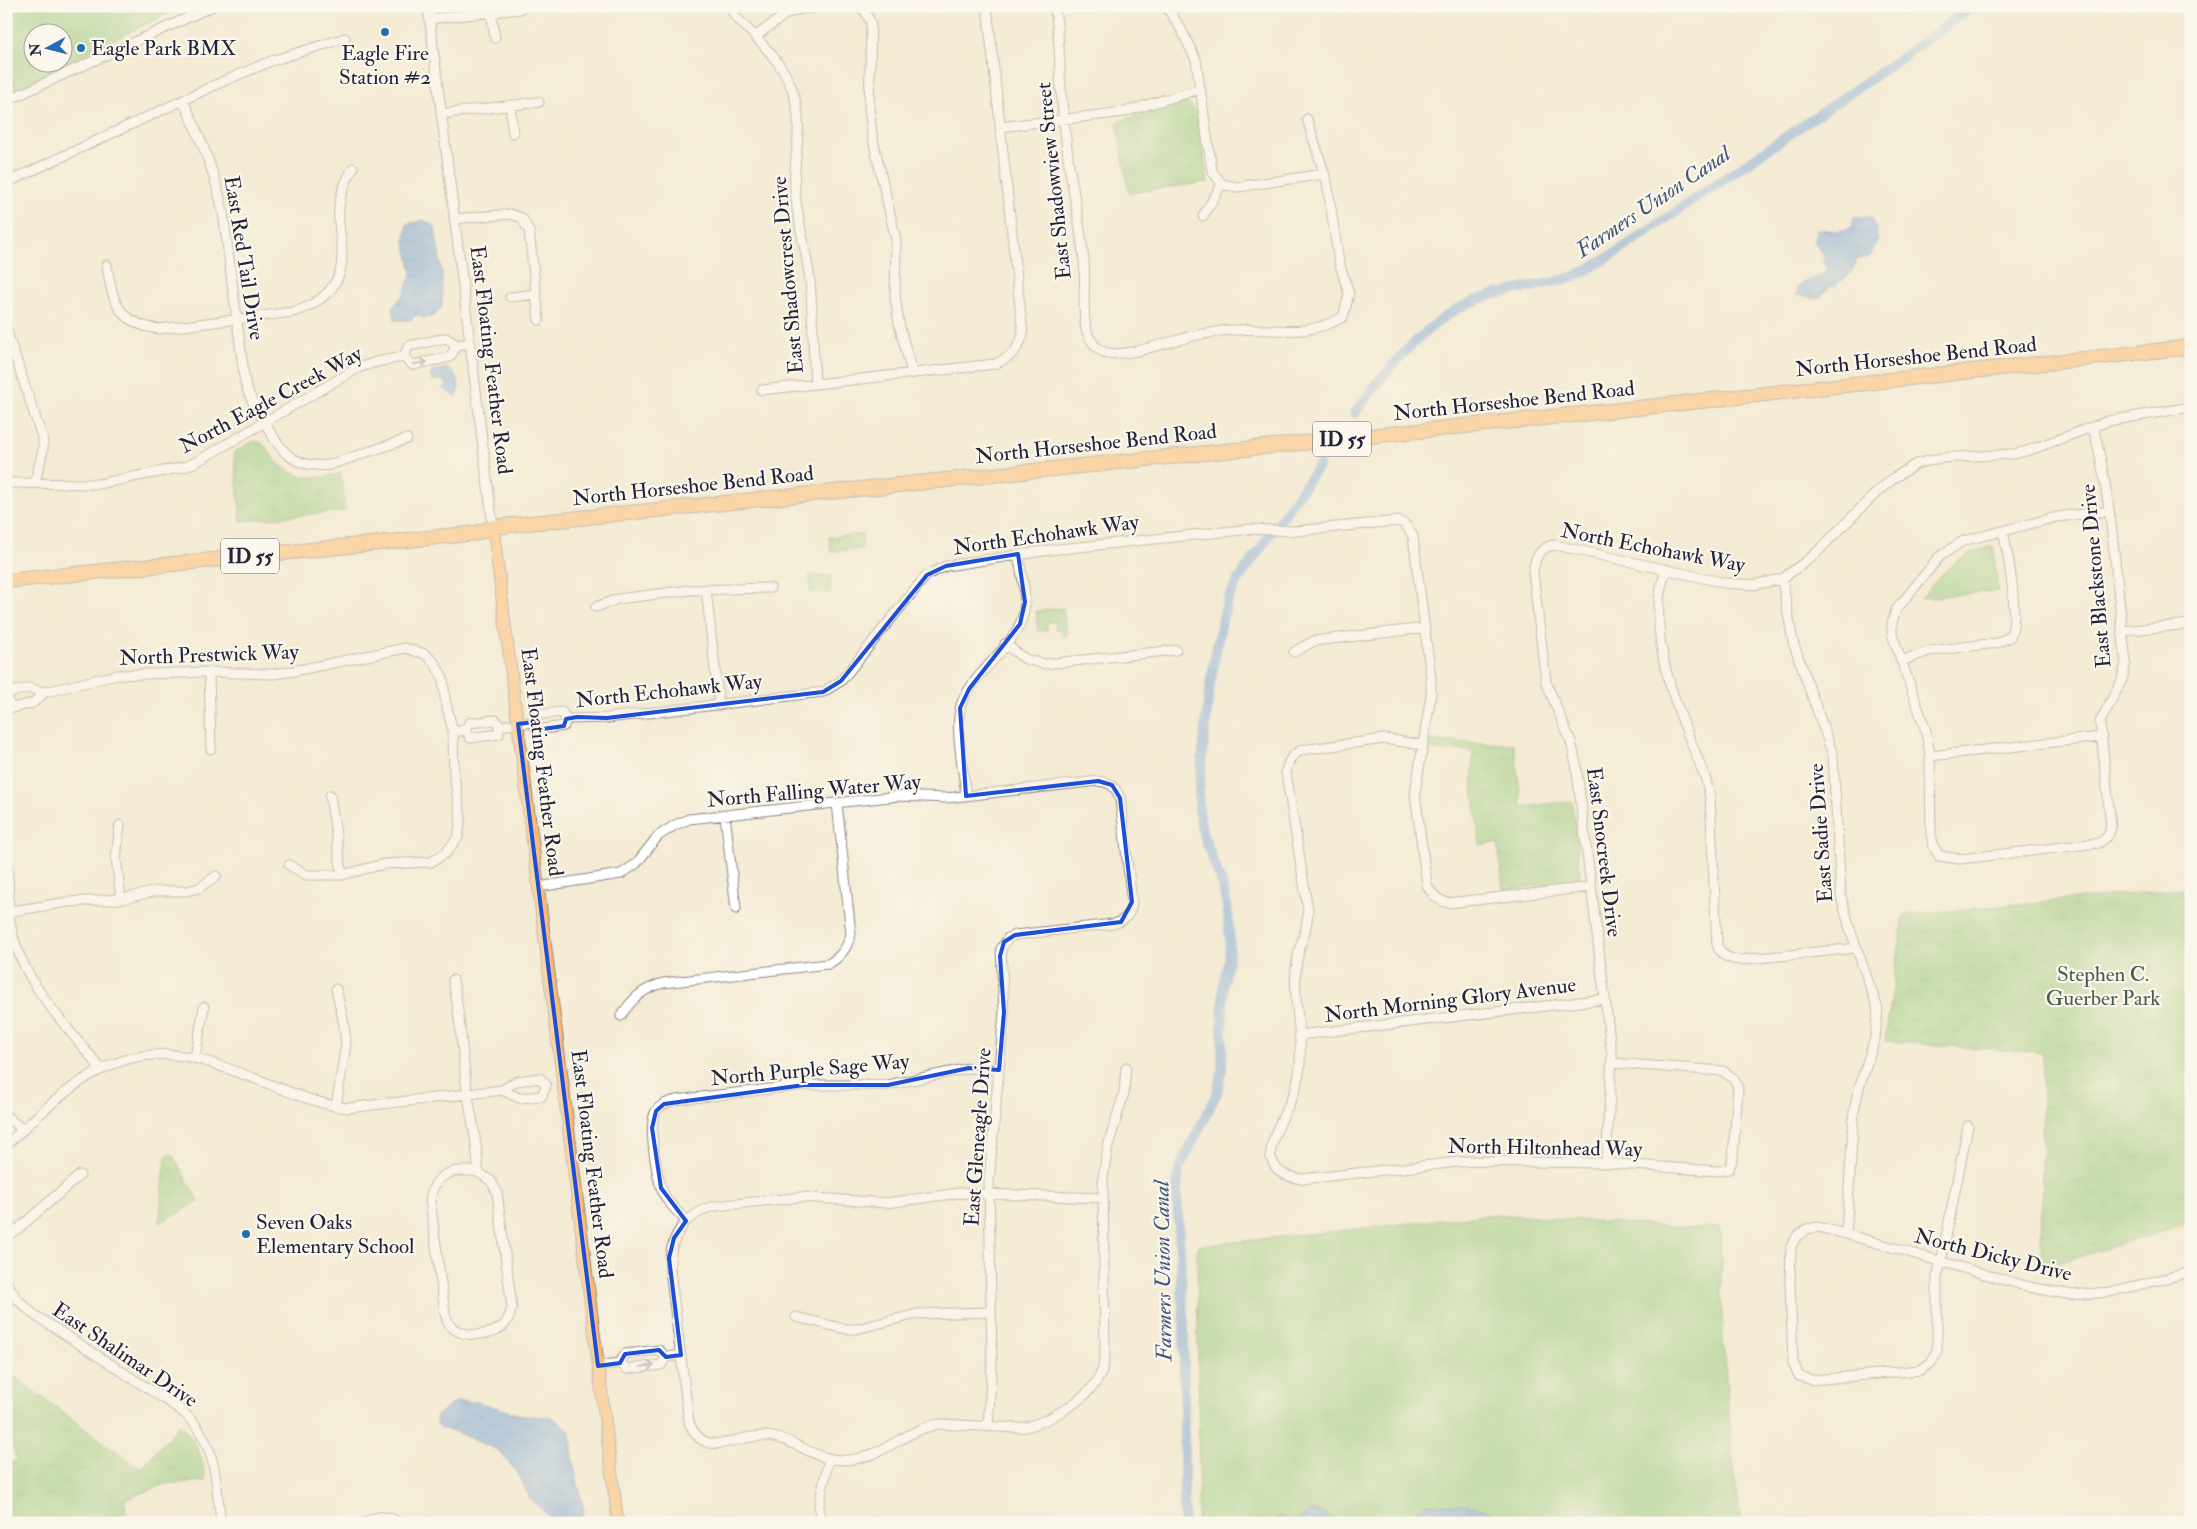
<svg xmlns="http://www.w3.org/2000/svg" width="2197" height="1529" font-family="'IM FELL Double Pica',serif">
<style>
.grass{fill:#92cb7e;stroke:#5a765c;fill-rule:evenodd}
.park{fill:url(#park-tufts);stroke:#5a765c}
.water{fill:url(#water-ripples);stroke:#4c638c}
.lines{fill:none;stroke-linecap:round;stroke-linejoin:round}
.canal{stroke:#75a4de;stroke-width:10}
.minor-casing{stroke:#8b8688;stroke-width:11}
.major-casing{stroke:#8b8688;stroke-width:13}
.highway-casing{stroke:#8b8688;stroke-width:16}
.minor{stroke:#fff;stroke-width:9}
.major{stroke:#ffbb71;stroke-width:11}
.highway{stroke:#ffbb71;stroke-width:14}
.oneway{stroke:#9c9ca7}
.marked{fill:none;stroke:#1d4ed8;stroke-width:4;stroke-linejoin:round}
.poi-dot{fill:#1f6fb2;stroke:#fbf7ec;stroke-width:2}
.labels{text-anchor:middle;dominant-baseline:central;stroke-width:4.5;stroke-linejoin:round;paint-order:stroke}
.shield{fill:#fbf7ec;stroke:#636270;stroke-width:1}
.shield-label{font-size:20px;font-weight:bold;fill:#22223b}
.poi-label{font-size:21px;fill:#22223b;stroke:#fbf7ec;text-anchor:start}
.street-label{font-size:21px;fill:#22223b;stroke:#fbf7ec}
.park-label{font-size:21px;fill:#495d52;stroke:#fbf7ec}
.water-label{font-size:22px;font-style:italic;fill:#43567c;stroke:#fbf7ec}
</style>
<defs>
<pattern id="park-tufts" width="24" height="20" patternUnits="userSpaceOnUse" patternTransform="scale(1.25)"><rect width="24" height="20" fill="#92cb7e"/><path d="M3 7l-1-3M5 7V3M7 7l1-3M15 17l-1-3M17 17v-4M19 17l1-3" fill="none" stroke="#7eae6e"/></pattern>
<pattern id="water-ripples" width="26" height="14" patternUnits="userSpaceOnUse" patternTransform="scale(1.25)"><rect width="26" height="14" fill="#75a4de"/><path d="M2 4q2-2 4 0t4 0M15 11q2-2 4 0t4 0" fill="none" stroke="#6085b5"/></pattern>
</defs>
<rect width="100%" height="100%" fill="#fbf7ec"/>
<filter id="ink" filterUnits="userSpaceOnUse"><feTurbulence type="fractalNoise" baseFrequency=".02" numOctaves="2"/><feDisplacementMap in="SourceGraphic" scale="10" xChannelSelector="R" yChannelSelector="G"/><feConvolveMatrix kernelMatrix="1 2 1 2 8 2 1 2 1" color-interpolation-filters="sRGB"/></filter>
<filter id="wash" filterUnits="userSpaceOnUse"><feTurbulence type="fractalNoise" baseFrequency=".0096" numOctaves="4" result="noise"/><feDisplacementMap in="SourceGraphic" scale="20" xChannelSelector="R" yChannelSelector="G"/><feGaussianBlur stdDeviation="1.12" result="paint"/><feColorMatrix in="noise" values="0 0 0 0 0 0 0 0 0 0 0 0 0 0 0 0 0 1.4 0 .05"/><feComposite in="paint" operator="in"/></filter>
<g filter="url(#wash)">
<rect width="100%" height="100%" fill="#f4ebd4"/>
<path class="grass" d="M 6,6 L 182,6 L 6,94 ZM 62,32 L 62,62 L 32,62 L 32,32 Z
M 862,534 L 863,549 L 831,552 L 829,537 Z
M 810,575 L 831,576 L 830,593 L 810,592 Z
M 1063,608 L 1067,636 L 1063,637 L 1062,629 L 1056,629 L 1055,622 L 1047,622 L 1047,630 L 1038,631 L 1036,611 Z
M 1496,1214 L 1692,1228 L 1720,1227 L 1723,1337 L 1732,1454 L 1741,1523 L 1197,1523 L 1199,1476 L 1197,1246 Z"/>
<path class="park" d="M 1182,103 L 1188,103 L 1196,111 L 1208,182 L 1129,193 L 1117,122 Z
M 254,441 C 265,441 267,450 273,458 C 291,479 316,481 341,473 L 345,511 L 241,521 L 234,452 Z
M 1993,546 L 1998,591 L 1921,598 C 1944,571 1956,555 1993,546 Z
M 1431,741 L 1514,744 L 1522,807 L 1572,801 L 1580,876 L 1578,881 L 1503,890 L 1498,843 L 1480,845 L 1472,781 L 1473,751 L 1429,750 Z
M 2191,888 L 2191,1223 L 2041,1268 L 2043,1053 L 1885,1041 L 1904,915 Z
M 172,1154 L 199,1202 L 159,1223 L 166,1156 Z
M 6,1371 L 140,1469 L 180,1425 C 197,1441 203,1458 206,1481 L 165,1484 L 124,1500 L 127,1513 C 87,1524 48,1523 6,1523 L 6,1465 L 17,1460 L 6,1426 Z"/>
<path class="water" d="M 1868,216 L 1873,219 L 1873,226 L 1877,229 L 1876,235 L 1878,239 L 1870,257 L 1857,259 C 1853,271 1849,278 1837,283 L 1836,287 L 1829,286 L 1828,289 L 1823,292 L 1822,296 L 1818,299 L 1796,295 L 1798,292 L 1797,287 C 1803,280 1809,281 1816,278 C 1820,276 1824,272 1827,270 L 1823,261 L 1825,259 L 1814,241 L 1817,233 L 1816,229 L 1839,231 L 1852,228 L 1854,217 Z
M 424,220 L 435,227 L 442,273 L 442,306 L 433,317 L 423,318 L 417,315 L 409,320 L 395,320 L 393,307 L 404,293 L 412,273 L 405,241 L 407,224 Z
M 445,368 C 458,372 462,386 456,397 L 444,389 L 447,383 L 442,380 L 432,381 L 430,376 L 433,371 Z
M 457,1401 L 477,1402 L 524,1416 L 552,1417 L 570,1431 L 574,1466 L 584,1510 L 579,1523 L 556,1523 L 530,1498 L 518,1473 L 498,1450 L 453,1431 L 440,1428 L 436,1422 L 437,1415 Z
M 1425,1504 C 1453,1505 1483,1501 1504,1523 L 1420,1523 L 1417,1510 Z
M 1313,1510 L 1342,1521 L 1342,1523 L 1271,1523 L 1280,1516 L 1293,1523 Z"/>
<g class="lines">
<path class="canal" d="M 1355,413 C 1383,374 1425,322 1470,303 C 1504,288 1543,288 1577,275 C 1591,269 1604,260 1617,252 L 1901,58 L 1972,6
M 1184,1523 L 1184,1328 L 1177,1190 L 1179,1169 L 1217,1093 L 1222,1072 L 1223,984 L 1229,958 L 1230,940 L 1227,905 L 1221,881 L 1202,831 L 1199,810 L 1199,789 L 1210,684 L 1222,621 L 1228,599 L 1239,579 L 1319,465"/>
</g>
</g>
<g filter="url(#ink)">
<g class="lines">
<g class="minor-casing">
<path id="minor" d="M 428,6 L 493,527
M 730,6 L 734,15 C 756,38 781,59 792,89 C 806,127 792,154 795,191 C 797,221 807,251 810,281 C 813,315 813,350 815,384
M 857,6 L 865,11 L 871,23 L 869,107 L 872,135 L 896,240 L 895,296 L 899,324 L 912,373
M 1054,6 C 1062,41 1058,76 1063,111 C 1065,131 1067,151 1070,171 C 1075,201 1081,230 1084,261 C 1086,283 1082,306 1086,329 C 1088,337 1095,349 1104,352 C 1125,360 1179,337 1203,334 C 1213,333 1223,330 1233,330 C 1275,327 1304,339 1343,317 L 1349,294 L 1339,262 L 1327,182 L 1307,119
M 1166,6 L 1181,29 L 1196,60 L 1212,171 L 1222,184 L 1203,216
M 491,12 L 495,38
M 429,19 L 520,9
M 756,36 L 786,14 L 800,9 L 834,6
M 183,100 C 200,137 215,172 223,212 L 245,383 C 249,397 256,408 264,421 C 280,450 292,469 329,465 L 407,439
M 6,101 L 213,6
M 510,105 L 513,133
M 441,114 L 539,102
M 1000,127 L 1124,112 L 1200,89
M 6,183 L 228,79 L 274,60 L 345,38
M 1222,184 L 1237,187 L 1324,174
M 454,219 L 510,214 L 522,218 L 529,231 L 539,320
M 107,265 C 112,301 118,324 159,329 L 293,312 C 319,305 341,287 342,259 C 343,242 337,225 339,208 C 340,193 346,181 353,168
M 510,297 L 536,294
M 6,329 L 43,440 L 43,450 L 35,482
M 457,345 L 450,357 L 413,365 L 403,357 L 409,346 L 446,338 L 457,345 L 470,343
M 762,390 L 995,364 C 1011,357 1018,351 1023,334 L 987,6
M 2093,426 C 2113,503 2116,583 2126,662 L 2122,680 L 2100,722 L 2111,827 L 2108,836 L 2099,843 L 1960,859 L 1939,856 L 1934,847 L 1931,835 L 1930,756 L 1926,731 L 1892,634 L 1892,623 L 1896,610 L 1940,556 L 1963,541 L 2057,517 L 2109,511
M 6,483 L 98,484 L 184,467 L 196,462 L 358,368 L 376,362 L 403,357
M 1666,569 C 1663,580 1659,592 1659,603 C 1655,666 1684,722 1706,780 L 1710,797 L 1717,945 C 1722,956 1728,959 1740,960 L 1857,948
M 1782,579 L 1793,642 L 1833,755 L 1841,896 L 1850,929 L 1878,1009 L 1875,1038 L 1859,1088 L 1854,1111 L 1846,1234
M 706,589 L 719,705
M 596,607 L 618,599 L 690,590 L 770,588
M 2122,631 L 2191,624
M 1005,644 L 1025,659 L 1045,664 L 1176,650
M 1294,652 L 1314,641 L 1425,628
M 1901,661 L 1929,651 L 1997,643 L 2010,637 C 2020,619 2008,553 2003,531
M 209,672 L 211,749
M 29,688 L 45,692 L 33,703 L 13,708 L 7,701 L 7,693 Z
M 45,692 L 117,675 L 209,672 L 273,674 L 294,671 L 405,648 L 425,654 L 434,662 L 443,678 L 445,699 L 453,732 L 466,730
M 562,712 L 566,719 L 564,726 L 536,730 L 534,722 L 535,715 Z
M 566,719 L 607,718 L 823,692 L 841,681 L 920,583 L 927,575 L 946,566 L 1050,550 L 1251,529 L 1295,531 L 1398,521 L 1405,524 L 1413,536 L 1431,678 L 1431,695 L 1415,793 L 1427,885 C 1432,895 1437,900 1448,903 L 1591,887
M 496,720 L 499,726 L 499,734 L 470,738 L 466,730 L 469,723 Z
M 499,726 L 534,722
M 1423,745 L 1385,739 L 1301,750 C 1291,756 1288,761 1286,772 L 1308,910 C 1308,932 1300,941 1297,961 C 1290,1004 1310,1051 1294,1093 C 1288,1109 1268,1141 1271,1157 C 1275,1173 1287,1177 1302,1179 L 1468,1161 L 1606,1163 L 1717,1171 L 1729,1169 L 1733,1158 L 1738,1088 L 1734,1079 L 1723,1071 L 1612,1063
M 1930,756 L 2101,737
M 330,795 L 342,875
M 966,796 C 964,771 954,729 961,705 C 972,672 1019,645 1024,611 C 1027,593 1021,572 1018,554
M 725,815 L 736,909
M 120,825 L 116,858 L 121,899
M 6,855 C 10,879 7,904 11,927 C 22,983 67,1026 101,1069
M 289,865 L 307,875 L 342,875 L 384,864 L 431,862 L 446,853 L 458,837 L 461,818 L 454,775 L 453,732
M 538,887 L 621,874 L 636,864 L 658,836 L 675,825 L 689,819 L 899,796 L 946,798 L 1098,781 C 1110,782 1116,787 1120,798 L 1132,902 C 1131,915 1125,921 1113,924 L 1015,935 L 1008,938 L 1001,949 L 1004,1012 L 989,1181 L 992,1363 L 988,1426
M 6,912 L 68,902 L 121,899 L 157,891 L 187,891 L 199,888 L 216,876
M 453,980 C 460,1014 462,1049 466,1083 C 470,1113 478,1141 478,1172 L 491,1181 L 497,1192 L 512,1308 C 510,1314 509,1320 504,1325 C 492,1337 460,1339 449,1324 C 447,1321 446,1316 445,1313 L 430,1200 C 434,1173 453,1168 478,1172
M 621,1016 C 632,999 642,989 663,983 L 828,964 C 841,957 847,948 851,934 L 837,803
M 1299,1035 L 1605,999
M 195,1058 L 204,1007
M 999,1070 L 969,1068 L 888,1085 L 804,1085 L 676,1100 C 669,1102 661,1104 656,1111 C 647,1124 657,1185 666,1198 C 671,1206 679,1213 686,1221 C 674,1236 669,1250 670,1269 L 689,1422 C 704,1461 734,1435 764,1436 C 796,1436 816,1466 855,1459 C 886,1454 908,1429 939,1424 L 1020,1428 C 1044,1425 1084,1401 1097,1381 C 1102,1374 1104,1364 1105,1355 L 1103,1177 L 1108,1146 L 1124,1093 L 1126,1067
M 540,1078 L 546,1085 L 542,1096 L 519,1098 L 502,1090 L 517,1081 Z
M 336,1107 L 346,1044 L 344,1024 L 336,989
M 6,1116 L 23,1130
M 1968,1126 L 1941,1262 L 1937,1277 L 1937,1350 L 1931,1363 L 1920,1370 L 1813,1380 L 1799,1376 L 1793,1362 L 1790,1284 L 1791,1246 L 1797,1236 L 1807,1229 L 1818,1227 L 1846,1234 L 2029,1287 L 2072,1295 L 2110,1292 L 2191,1272
M 6,1145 C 62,1094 111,1040 194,1058 C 215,1063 236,1072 256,1079 C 285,1090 316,1104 347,1108 L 502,1090
M 1606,1163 L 1612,1056 L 1576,764 L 1571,742 L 1546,682 L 1533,572 C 1535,557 1540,547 1555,545 L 1726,583 L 1753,585 L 1782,579 L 1813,556 L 1876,493 L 1894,478 L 1916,464 L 1940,458 L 2014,454 L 2030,450 L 2108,421 L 2191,407
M 686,1221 L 704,1209 L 715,1206 L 802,1197 L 886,1203 L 959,1193 L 1102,1198
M 6,1236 L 18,1229 L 80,1175
M 6,1282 L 17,1299 L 33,1314 L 175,1406 C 217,1435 215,1476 221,1523
M 796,1317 L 845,1329 L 856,1329 L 917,1314 L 991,1312
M 666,1357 L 659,1350 L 625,1354 L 620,1363 L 627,1369 L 661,1365 L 666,1357 L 681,1355
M 598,1366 L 620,1363
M 365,1523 C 377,1514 388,1515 400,1523
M 820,1523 L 819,1505 L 829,1459"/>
</g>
<g class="major-casing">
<path id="major" d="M 493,527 L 618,1523"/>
</g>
<g class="highway-casing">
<path id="highway" d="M 6,581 L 477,533 L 493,527 L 1601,412 L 2191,347"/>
</g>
<use href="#minor" class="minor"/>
<use href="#major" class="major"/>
<use href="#highway" class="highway"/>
</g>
<defs><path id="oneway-shaft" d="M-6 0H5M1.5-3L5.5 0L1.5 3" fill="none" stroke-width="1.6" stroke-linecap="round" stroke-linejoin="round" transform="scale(1.25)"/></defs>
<g class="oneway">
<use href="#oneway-shaft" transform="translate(420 363) rotate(-10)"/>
<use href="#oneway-shaft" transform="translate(647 1366) rotate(-7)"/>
</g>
</g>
<path d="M0 0H2197V1529H0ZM 1018,554 L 1025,602 L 1020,624 L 969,689 L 960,708 L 966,796 L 1098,781 L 1112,785 L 1120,798 L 1132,902 L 1121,922 L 1015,935 L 1004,942 L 1000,956 L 1004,1012 L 999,1070 L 969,1068 L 888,1085 L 804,1085 L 664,1104 L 656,1111 L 652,1128 L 661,1188 L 686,1221 L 674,1238 L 669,1258 L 681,1355 L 666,1357 L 659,1350 L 625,1354 L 620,1363 L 598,1366 L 518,724 L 534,722 L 536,730 L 564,726 L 566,719 L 577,717 L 607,718 L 823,692 L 841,681 L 927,575 L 946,566 Z" fill="#f4ebd4" fill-opacity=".55" fill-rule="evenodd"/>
<path class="marked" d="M 1018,554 L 1025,602 L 1020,624 L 969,689 L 960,708 L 966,796 L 1098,781 L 1112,785 L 1120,798 L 1132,902 L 1121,922 L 1015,935 L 1004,942 L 1000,956 L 1004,1012 L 999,1070 L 969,1068 L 888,1085 L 804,1085 L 664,1104 L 656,1111 L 652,1128 L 661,1188 L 686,1221 L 674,1238 L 669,1258 L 681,1355 L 666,1357 L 659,1350 L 625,1354 L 620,1363 L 598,1366 L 518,724 L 534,722 L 536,730 L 564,726 L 566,719 L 577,717 L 607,718 L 823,692 L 841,681 L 927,575 L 946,566 Z"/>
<g class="poi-dot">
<circle cx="385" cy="32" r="5"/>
<circle cx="81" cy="48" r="5"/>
<circle cx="246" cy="1234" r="5"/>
</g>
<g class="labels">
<g class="shield">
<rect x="1313" y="421.5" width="58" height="35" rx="4"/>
<rect x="221" y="538.5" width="58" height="35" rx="4"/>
</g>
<g class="shield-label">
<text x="1342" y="439">ID 55</text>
<text x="250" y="556">ID 55</text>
</g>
<g class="poi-label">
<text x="91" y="48">Eagle Park BMX</text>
<text x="385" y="53" text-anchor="middle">Eagle Fire<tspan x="385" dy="24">Station #2</tspan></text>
<text x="256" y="1222">Seven Oaks<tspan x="256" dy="24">Elementary School</tspan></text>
</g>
<g class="street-label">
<text transform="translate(1054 181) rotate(-96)">East Shadowview Street</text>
<text transform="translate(244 258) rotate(81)">East Red Tail Drive</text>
<text transform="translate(788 275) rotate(-95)">East Shadowcrest Drive</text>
<text transform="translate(1916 357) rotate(-6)">North Horseshoe Bend Road</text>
<text transform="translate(491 360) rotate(83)">East Floating Feather Road</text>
<text transform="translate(271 400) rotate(-28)">North Eagle Creek Way</text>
<text transform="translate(1514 401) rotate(-6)">North Horseshoe Bend Road</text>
<text transform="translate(1096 444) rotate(-6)">North Horseshoe Bend Road</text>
<text transform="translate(693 486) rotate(-6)">North Horseshoe Bend Road</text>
<text transform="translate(1046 535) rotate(-8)">North Echohawk Way</text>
<text transform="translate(1653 548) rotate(11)">North Echohawk Way</text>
<text transform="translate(2096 576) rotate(-95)">East Blackstone Drive</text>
<text transform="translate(209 655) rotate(-2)">North Prestwick Way</text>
<text transform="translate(669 691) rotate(-6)">North Echohawk Way</text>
<text transform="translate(542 762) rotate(83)">East Floating Feather Road</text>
<text transform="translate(814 791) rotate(-5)">North Falling Water Way</text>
<text transform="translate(1821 833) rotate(-94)">East Sadie Drive</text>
<text transform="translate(1604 852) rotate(83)">East Snocreek Drive</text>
<text transform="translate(1450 1000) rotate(-7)">North Morning Glory Avenue</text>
<text transform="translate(810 1070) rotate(-5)">North Purple Sage Way</text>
<text transform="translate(978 1137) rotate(-86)">East Gleneagle Drive</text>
<text transform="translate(1545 1148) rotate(1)">North Hiltonhead Way</text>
<text transform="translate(592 1164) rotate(83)">East Floating Feather Road</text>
<text transform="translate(1993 1255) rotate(14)">North Dicky Drive</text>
<text transform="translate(125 1355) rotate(34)">East Shalimar Drive</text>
</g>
<g class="park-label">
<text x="2103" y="974">Stephen C.<tspan x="2103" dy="24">Guerber Park</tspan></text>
</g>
<g class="water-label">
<text transform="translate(1653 202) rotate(-34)">Farmers Union Canal</text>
<text transform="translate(1163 1271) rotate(-91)">Farmers Union Canal</text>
</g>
</g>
<rect width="2197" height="1529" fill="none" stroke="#fbf7ec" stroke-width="25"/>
<g transform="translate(48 48) rotate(263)"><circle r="24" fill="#fbf7ec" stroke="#a4a2a5"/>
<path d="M0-4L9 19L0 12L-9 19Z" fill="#1f6fb2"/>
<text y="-8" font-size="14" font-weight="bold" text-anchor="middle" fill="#22223b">N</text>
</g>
</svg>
